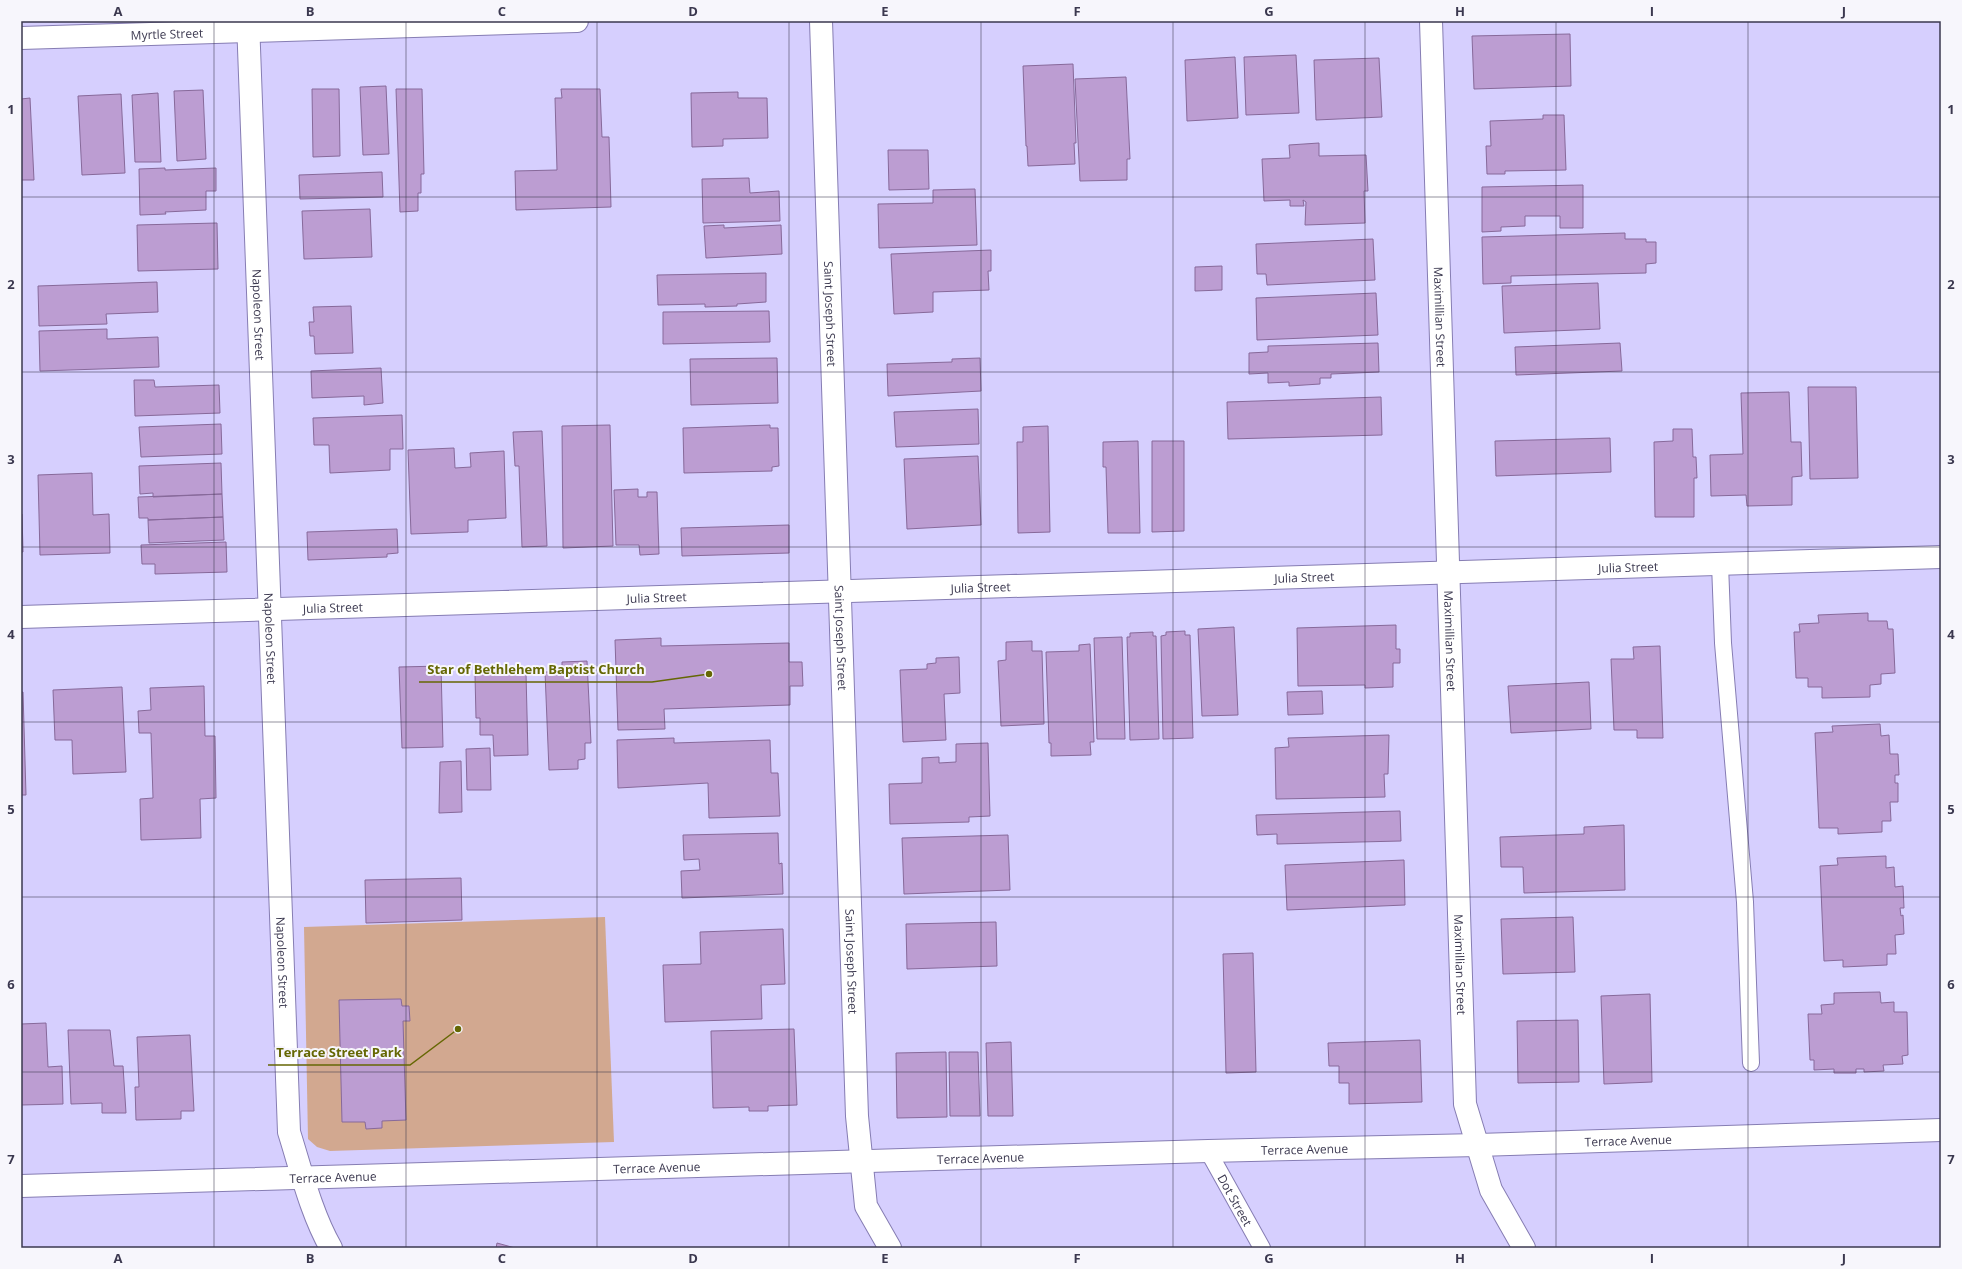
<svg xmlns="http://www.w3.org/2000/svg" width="1962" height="1269" font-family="'Open Sans',sans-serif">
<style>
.green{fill:#d2a890}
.building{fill:#bc9dd2;stroke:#87699a}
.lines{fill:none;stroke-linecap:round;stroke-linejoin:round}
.lane-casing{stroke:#867db3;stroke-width:18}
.street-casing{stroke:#867db3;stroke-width:24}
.secondary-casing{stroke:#867db3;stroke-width:24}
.lane{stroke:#fff;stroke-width:16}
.street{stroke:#fff;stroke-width:22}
.secondary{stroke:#fff;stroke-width:22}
.grid{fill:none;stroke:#3b384f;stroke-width:1;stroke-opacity:0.55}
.labels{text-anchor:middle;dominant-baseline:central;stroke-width:4;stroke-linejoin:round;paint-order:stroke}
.street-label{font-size:12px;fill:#3b384f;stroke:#f7f6fc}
.leader{fill:none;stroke:#656704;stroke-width:1.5}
.callout-dot{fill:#656704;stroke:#f7f6fc;stroke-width:1.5}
.callout-label{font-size:13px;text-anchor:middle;font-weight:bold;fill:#656704;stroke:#f7f6fc;stroke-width:4;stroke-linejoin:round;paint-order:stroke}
.neatline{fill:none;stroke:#3b384f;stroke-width:1.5}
.grid-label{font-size:13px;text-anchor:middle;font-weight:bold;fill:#3b384f}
</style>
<rect width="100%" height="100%" fill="#d6cffe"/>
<path class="green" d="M 605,917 L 614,1142 L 330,1151 L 317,1147 L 308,1139 L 304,927 Z"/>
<path class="building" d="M 1570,34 L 1571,86 L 1474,89 L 1472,36 Z
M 1296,55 L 1299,113 L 1246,115 L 1244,57 Z
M 1235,57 L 1238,118 L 1187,121 L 1185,60 Z
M 1379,58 L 1382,117 L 1316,120 L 1314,60 Z
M 1073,64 L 1076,143 L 1074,143 L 1075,164 L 1028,166 L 1027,146 L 1026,146 L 1023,66 Z
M 1126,77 L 1130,159 L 1127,159 L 1127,180 L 1080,181 L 1075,79 Z
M 386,86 L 389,154 L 363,155 L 360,87 Z
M 312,89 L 339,89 L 340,156 L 313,157 Z
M 396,89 L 422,89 L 424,174 L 421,174 L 421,193 L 418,193 L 418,211 L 400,212 Z
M 561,89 L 600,89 L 602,137 L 609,137 L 611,207 L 516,210 L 515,171 L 557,170 L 555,98 L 562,98 Z
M 203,90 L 206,159 L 177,161 L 174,91 Z
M 738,92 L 738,98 L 767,98 L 768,138 L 723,139 L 723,146 L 692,147 L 691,93 Z
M 158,93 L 161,162 L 135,162 L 132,95 Z
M 121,94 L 125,173 L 82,175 L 78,96 Z
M 30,98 L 34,180 L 21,180 L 21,99 Z
M 1543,115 L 1564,115 L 1566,170 L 1505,171 L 1505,174 L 1487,174 L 1486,146 L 1491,146 L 1490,121 L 1543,119 Z
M 1319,143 L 1319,156 L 1366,155 L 1368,191 L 1364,191 L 1365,223 L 1305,225 L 1306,202 L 1303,200 L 1304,206 L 1290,206 L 1290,200 L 1264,201 L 1262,159 L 1290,158 L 1289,145 Z
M 888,150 L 928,150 L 929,189 L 889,190 Z
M 165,168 L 165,170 L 216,168 L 216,191 L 206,191 L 206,210 L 165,212 L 166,214 L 140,215 L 139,169 Z
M 382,172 L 383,197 L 300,199 L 299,175 Z
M 749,178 L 750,193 L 779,191 L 780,221 L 703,223 L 702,179 Z
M 1583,185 L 1583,228 L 1560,228 L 1560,216 L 1525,216 L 1525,226 L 1501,227 L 1501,231 L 1482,232 L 1482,187 Z
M 975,189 L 977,245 L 879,248 L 878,204 L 933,203 L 933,190 Z
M 370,209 L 372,257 L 304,259 L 302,211 Z
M 217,223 L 218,269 L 138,271 L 137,225 Z
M 724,225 L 724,228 L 781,225 L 782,254 L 706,258 L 704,226 Z
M 1625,233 L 1625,239 L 1646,239 L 1646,242 L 1656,242 L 1656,263 L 1646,264 L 1646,273 L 1511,276 L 1511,283 L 1483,284 L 1482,237 Z
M 1373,239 L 1375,280 L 1267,285 L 1266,274 L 1257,274 L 1256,244 Z
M 991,250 L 991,271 L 988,271 L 989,290 L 933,292 L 933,312 L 894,314 L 891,254 Z
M 1222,266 L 1222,290 L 1195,291 L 1195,267 Z
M 766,273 L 766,302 L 737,304 L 737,306 L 705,307 L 705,304 L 658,305 L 657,275 Z
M 157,282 L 158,312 L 106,314 L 107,324 L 39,326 L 38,286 Z
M 1598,283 L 1600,329 L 1504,333 L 1502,286 Z
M 1376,293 L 1378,335 L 1257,340 L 1256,298 Z
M 351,306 L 353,353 L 315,354 L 314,336 L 310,336 L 309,322 L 314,322 L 313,307 Z
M 769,311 L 770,342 L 663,344 L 663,312 Z
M 107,329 L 107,339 L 158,337 L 159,367 L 40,371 L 39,331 Z
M 1378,343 L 1379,372 L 1331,374 L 1331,378 L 1320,378 L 1320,384 L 1289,386 L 1289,382 L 1268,383 L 1268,373 L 1249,374 L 1249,353 L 1268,352 L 1268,346 Z
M 1620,343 L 1622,371 L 1516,375 L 1515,347 Z
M 777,358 L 778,403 L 691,405 L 690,359 Z
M 980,358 L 981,391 L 888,396 L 887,364 L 952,362 L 952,359 Z
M 381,368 L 383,403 L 364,405 L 364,396 L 312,398 L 311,371 Z
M 134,380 L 154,380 L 155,387 L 219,385 L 220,413 L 135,416 Z
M 1808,387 L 1856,387 L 1858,478 L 1810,479 Z
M 1789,392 L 1791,442 L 1801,442 L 1802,476 L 1792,477 L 1792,505 L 1747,506 L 1746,495 L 1711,496 L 1710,455 L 1743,454 L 1741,393 Z
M 1381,397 L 1382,435 L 1228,439 L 1227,402 Z
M 978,409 L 979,444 L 896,447 L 894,412 Z
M 402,415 L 403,449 L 390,449 L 390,470 L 330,473 L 329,445 L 314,445 L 313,418 Z
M 221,424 L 222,454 L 141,457 L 139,427 Z
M 610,425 L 613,546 L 563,548 L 562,426 Z
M 770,425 L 770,428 L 778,428 L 779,466 L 772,467 L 772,471 L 684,473 L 683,428 Z
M 1048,426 L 1050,532 L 1018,533 L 1017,442 L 1023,442 L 1023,427 Z
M 1673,429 L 1692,429 L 1693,457 L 1696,457 L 1697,478 L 1694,478 L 1694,517 L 1655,517 L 1654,442 L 1673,441 Z
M 542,431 L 547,546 L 522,547 L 519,466 L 515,466 L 513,432 Z
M 1610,438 L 1611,472 L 1496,476 L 1495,441 Z
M 1138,441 L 1140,533 L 1108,533 L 1106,467 L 1103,467 L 1103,442 Z
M 1152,441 L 1184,441 L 1184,531 L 1152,532 Z
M 454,448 L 455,468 L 471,467 L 470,453 L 504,451 L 506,518 L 468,520 L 468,532 L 411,534 L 408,450 Z
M 978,456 L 981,525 L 907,529 L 904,459 Z
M 221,463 L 222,494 L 153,497 L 153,493 L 140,494 L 139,466 Z
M 92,473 L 93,515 L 109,514 L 110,553 L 40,555 L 38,475 Z
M 638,489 L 638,497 L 647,497 L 647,492 L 657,492 L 659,554 L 640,555 L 639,545 L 616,545 L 614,490 Z
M 222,494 L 223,517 L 148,520 L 148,518 L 139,518 L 138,497 Z
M 21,514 L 22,514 L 23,552 L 21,552 Z
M 223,517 L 224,540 L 149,543 L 148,520 Z
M 789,525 L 789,553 L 682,556 L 681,528 Z
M 397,529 L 398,553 L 387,554 L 387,557 L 308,560 L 307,532 Z
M 226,542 L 227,572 L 155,574 L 155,564 L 142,564 L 141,545 Z
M 1868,613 L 1868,621 L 1887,621 L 1888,629 L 1893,629 L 1895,673 L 1881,674 L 1881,684 L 1870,685 L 1870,697 L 1822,698 L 1822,687 L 1808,687 L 1808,678 L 1796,678 L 1794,632 L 1800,632 L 1799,624 L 1819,623 L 1818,615 Z
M 1396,625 L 1396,649 L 1400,649 L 1400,663 L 1393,663 L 1393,687 L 1365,688 L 1365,685 L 1298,686 L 1297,628 Z
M 1234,627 L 1238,715 L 1202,716 L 1198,629 Z
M 1185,631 L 1185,635 L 1190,635 L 1193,738 L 1163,739 L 1161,636 L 1166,635 L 1166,632 Z
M 1153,632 L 1153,636 L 1156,636 L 1159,739 L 1130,740 L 1127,637 L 1130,637 L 1130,633 Z
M 1122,637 L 1125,739 L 1097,739 L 1094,638 Z
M 661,638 L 661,646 L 789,643 L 789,662 L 802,662 L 803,686 L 790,686 L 790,705 L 664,709 L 665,729 L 618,730 L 615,640 Z
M 1032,641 L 1032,651 L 1042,651 L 1044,724 L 1001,726 L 998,661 L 1006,660 L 1006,642 Z
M 1090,644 L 1094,742 L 1090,742 L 1091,755 L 1051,756 L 1051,743 L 1049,743 L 1046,652 L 1079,651 L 1079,645 Z
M 1660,646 L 1663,738 L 1637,738 L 1637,730 L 1614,730 L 1611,659 L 1634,659 L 1633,647 Z
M 959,657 L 960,693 L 944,694 L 946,740 L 903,742 L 900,670 L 927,669 L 927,664 L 936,663 L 936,658 Z
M 587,661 L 591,743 L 585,743 L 585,759 L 578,760 L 578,769 L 549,770 L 545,672 L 562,672 L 562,662 Z
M 441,666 L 443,747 L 402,748 L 399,667 Z
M 509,667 L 509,674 L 526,673 L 528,755 L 494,756 L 493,735 L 480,735 L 480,718 L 476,718 L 475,675 L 493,674 L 493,668 Z
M 1589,682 L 1591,729 L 1511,733 L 1508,686 Z
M 204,686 L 205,736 L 215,736 L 216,798 L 200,799 L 201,838 L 141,840 L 140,799 L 153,798 L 151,733 L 139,733 L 138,711 L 151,710 L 150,688 Z
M 122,687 L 126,772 L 73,774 L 72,740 L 55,740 L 53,690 Z
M 1322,691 L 1323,714 L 1288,715 L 1287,692 Z
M 21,692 L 23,692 L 26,795 L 21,795 Z
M 1880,724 L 1881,736 L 1889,735 L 1890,754 L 1898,754 L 1899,775 L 1895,775 L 1895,783 L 1898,783 L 1898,802 L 1890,802 L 1891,821 L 1882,821 L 1882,832 L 1838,834 L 1838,828 L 1819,828 L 1815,733 L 1833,732 L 1832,726 Z
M 1389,735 L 1388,774 L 1384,774 L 1385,797 L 1276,799 L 1275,748 L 1289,747 L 1288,738 Z
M 674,738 L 674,743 L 770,740 L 771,773 L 778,773 L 780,816 L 709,818 L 708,783 L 618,788 L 617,740 Z
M 988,743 L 990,816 L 969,817 L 969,822 L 890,824 L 889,784 L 922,783 L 922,758 L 939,757 L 939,763 L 956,762 L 956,744 Z
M 490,748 L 491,790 L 467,790 L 466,749 Z
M 461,761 L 462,812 L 439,813 L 440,762 Z
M 1400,811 L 1401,841 L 1277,844 L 1277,834 L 1257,835 L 1256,815 Z
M 1624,825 L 1625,890 L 1524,893 L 1523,867 L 1501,867 L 1500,837 L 1584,834 L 1584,827 Z
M 778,833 L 779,864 L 782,863 L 783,894 L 682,898 L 681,871 L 700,870 L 699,859 L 684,860 L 683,835 Z
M 1008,835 L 1010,890 L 904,894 L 902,838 Z
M 1886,856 L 1886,868 L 1894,867 L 1895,887 L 1903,886 L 1904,908 L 1900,908 L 1901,916 L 1903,915 L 1904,934 L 1895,935 L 1896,954 L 1887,954 L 1887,965 L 1843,967 L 1843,960 L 1824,961 L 1820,866 L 1838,865 L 1837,858 Z
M 1404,860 L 1405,905 L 1287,910 L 1285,865 Z
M 461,878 L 462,920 L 366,923 L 365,880 Z
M 1573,917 L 1575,972 L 1503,974 L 1501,919 Z
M 996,922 L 997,966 L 907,969 L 906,924 Z
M 783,929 L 785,984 L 761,985 L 762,1019 L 665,1022 L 663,965 L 701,964 L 700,932 Z
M 1253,953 L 1256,1072 L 1226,1073 L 1223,954 Z
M 1880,992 L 1881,1003 L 1894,1002 L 1894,1012 L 1907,1012 L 1908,1055 L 1902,1056 L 1903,1064 L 1883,1065 L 1884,1071 L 1864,1072 L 1864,1069 L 1856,1069 L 1856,1073 L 1834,1073 L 1834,1069 L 1814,1070 L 1814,1060 L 1810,1060 L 1808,1014 L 1822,1014 L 1821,1005 L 1834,1004 L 1834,993 Z
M 1650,994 L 1652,1082 L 1604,1084 L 1601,996 Z
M 398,999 L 401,999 L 402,1006 L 409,1006 L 410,1021 L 403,1021 L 406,1120 L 382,1121 L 382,1128 L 366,1129 L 365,1122 L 342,1122 L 339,1000 Z
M 1578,1020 L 1579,1082 L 1518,1083 L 1517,1021 Z
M 46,1023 L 48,1067 L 62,1066 L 63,1104 L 21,1105 L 21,1024 Z
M 794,1029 L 797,1105 L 768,1106 L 768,1111 L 749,1111 L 749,1107 L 713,1108 L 711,1031 Z
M 68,1030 L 110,1030 L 114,1066 L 123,1066 L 126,1113 L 102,1113 L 102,1103 L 71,1104 Z
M 190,1035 L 194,1111 L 181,1111 L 181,1119 L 136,1120 L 135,1087 L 139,1087 L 137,1037 Z
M 1420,1040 L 1422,1102 L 1349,1104 L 1349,1083 L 1339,1083 L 1339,1066 L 1329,1066 L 1328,1043 Z
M 1011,1042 L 1013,1116 L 988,1116 L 986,1043 Z
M 946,1052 L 947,1117 L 897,1118 L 896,1053 Z
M 949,1052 L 978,1052 L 980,1116 L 950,1116 Z
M 497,1243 L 515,1248 L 496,1248 Z"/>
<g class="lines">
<g class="lane-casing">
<g id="lane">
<path d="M 1720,564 L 1723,643 L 1745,902 L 1751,1063"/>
<path id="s1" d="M 1208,1151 L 1262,1248"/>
</g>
</g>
<g class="street-casing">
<g id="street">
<path id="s2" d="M 248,21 L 289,1132 C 301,1170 311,1213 331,1248"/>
<path id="s3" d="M 821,21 L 857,1116 L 866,1206 L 890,1248"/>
<path id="s4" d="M 1431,21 L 1465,1104 L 1491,1190 L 1524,1248"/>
<path id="s5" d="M 21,617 L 1941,557"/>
</g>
</g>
<g class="secondary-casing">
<g id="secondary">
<path id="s6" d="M 21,38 L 577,21"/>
<path id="s7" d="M 21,1186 L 1208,1151 L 1478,1145 L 1941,1130"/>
</g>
</g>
<use href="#lane" class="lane"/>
<use href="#street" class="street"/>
<use href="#secondary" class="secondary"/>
</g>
<path class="grid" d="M 214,21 L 214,1248M 406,21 L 406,1248M 597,21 L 597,1248M 789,21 L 789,1248M 981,21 L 981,1248M 1173,21 L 1173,1248M 1365,21 L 1365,1248M 1556,21 L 1556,1248M 1748,21 L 1748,1248M 21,197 L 1941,197M 21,372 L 1941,372M 21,547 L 1941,547M 21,722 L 1941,722M 21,897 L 1941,897M 21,1072 L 1941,1072"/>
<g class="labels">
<g class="street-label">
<text stroke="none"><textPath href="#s6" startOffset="146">Myrtle Street</textPath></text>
<text stroke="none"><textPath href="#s3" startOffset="293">Saint Joseph Street</textPath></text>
<text stroke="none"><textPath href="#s2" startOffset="294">Napoleon Street</textPath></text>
<text stroke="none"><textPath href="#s4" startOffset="296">Maximillian Street</textPath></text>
<text stroke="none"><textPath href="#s5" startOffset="1608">Julia Street</textPath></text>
<text stroke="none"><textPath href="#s5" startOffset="1284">Julia Street</textPath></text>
<text stroke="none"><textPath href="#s5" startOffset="960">Julia Street</textPath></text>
<text stroke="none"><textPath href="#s5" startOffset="636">Julia Street</textPath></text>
<text stroke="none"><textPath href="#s5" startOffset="312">Julia Street</textPath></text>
<text stroke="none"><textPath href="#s2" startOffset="618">Napoleon Street</textPath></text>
<text stroke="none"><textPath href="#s3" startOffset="617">Saint Joseph Street</textPath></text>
<text stroke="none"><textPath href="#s4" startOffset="620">Maximillian Street</textPath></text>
<text stroke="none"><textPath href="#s2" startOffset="942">Napoleon Street</textPath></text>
<text stroke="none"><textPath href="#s3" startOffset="941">Saint Joseph Street</textPath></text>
<text stroke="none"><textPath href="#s4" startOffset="944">Maximillian Street</textPath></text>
<text stroke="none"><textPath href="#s7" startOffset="1608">Terrace Avenue</textPath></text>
<text stroke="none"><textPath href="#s7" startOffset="1284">Terrace Avenue</textPath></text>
<text stroke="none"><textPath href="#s7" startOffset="960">Terrace Avenue</textPath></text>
<text stroke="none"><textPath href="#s7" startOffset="636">Terrace Avenue</textPath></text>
<text stroke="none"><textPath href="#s7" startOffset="312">Terrace Avenue</textPath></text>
<text stroke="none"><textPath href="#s1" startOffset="56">Dot Street</textPath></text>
</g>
</g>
<path class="leader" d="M709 674L652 682H419M458 1029L410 1065H268"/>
<g class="callout-dot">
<circle cx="709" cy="674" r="4"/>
<circle cx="458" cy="1029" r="4"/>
</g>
<g class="callout-label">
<text x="536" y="674">Star of Bethlehem Baptist Church</text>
<text x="339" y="1057">Terrace Street Park</text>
</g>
<rect width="1962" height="1269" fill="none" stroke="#f7f6fc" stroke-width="44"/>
<rect x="22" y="22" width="1918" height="1225" class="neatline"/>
<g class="grid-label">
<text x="118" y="16">A</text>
<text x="310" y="16">B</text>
<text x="502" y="16">C</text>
<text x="693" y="16">D</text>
<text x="885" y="16">E</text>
<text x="1077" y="16">F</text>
<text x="1269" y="16">G</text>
<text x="1460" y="16">H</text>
<text x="1652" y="16">I</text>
<text x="1844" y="16">J</text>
<text x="11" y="114">1</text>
<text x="1951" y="114">1</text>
<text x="11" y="289">2</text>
<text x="1951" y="289">2</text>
<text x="11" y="464">3</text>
<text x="1951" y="464">3</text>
<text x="11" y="639">4</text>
<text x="1951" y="639">4</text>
<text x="11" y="814">5</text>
<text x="1951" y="814">5</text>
<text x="11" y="989">6</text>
<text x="1951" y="989">6</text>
<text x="11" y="1164">7</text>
<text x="1951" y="1164">7</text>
<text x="118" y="1263">A</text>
<text x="310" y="1263">B</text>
<text x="502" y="1263">C</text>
<text x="693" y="1263">D</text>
<text x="885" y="1263">E</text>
<text x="1077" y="1263">F</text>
<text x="1269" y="1263">G</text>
<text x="1460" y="1263">H</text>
<text x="1652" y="1263">I</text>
<text x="1844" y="1263">J</text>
</g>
</svg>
